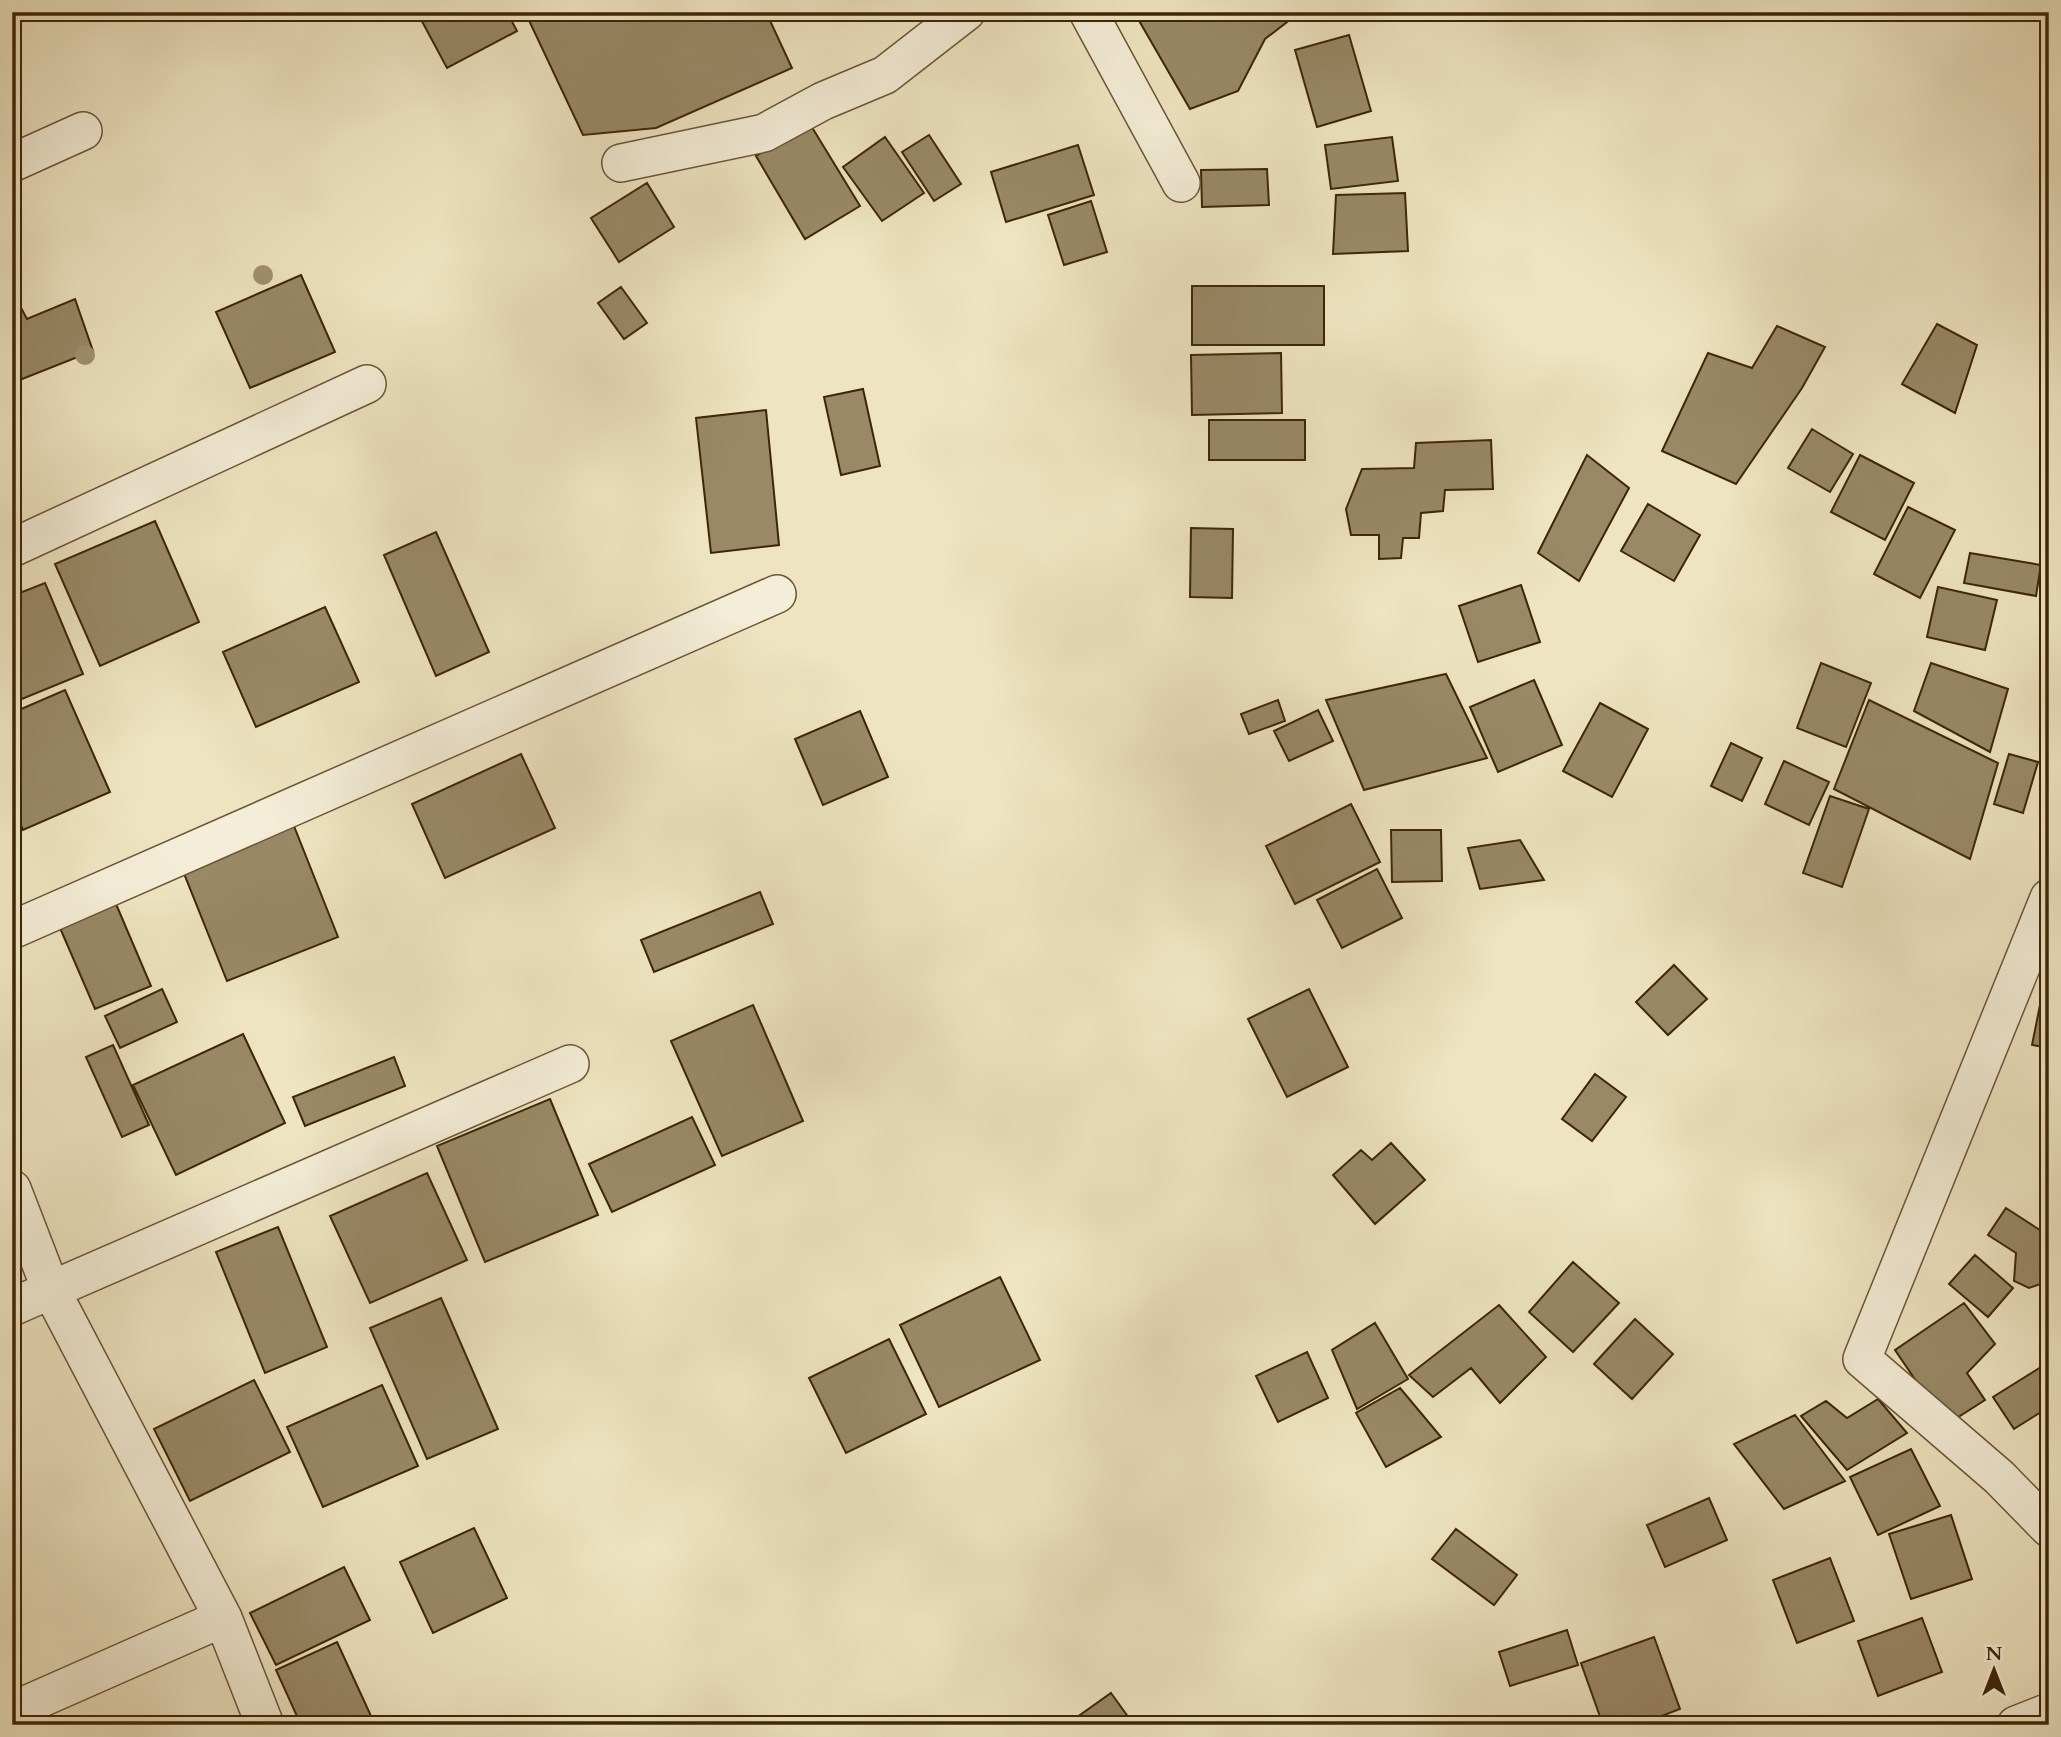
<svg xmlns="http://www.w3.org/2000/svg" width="2061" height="1737" font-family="Cardo,serif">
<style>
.building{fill:#998967;stroke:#3d2606;stroke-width:2}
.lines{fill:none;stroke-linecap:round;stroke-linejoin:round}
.minor-casing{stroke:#695635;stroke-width:40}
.minor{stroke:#f4edd7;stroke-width:37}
.tree{fill:#a19270}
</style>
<rect width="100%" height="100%" fill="#eee4c1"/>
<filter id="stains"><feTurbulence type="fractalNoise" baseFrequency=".00286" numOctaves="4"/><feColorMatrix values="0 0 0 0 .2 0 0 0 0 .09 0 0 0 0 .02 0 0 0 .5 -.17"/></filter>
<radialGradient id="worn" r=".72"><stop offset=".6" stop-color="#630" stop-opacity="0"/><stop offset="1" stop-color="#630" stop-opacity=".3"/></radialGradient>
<path class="building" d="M 417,12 L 507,12 L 517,31 L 447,68 Z
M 525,12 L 766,12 L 792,68 L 656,128 L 583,135 Z
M 1134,12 L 1300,12 L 1265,39 L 1238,91 L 1190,109 Z
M 1349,35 L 1371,111 L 1317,127 L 1295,50 Z
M 810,124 L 860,206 L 805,239 L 756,156 Z
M 929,135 L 961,184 L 934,201 L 902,152 Z
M 885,137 L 924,193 L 882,221 L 843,167 Z
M 1392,137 L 1398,181 L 1331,189 L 1325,145 Z
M 1078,145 L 1094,195 L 1006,222 L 991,172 Z
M 1267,169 L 1269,205 L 1202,207 L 1201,170 Z
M 647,183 L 674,227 L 619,262 L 591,218 Z
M 1405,193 L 1408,251 L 1333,254 L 1336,195 Z
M 1091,201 L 1107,252 L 1064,265 L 1048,215 Z
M 301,275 L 335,352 L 250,388 L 216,312 Z
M 1192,286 L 1324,286 L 1324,345 L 1192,345 Z
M 621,287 L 647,323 L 624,339 L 598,303 Z
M 12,291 L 27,319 L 75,299 L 93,351 L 12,383 Z
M 1937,324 L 1977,345 L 1955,413 L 1902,384 Z
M 1777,326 L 1825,347 L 1802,388 L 1736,484 L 1662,451 L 1708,353 L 1752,368 Z
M 1281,353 L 1282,413 L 1192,415 L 1191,355 Z
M 863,389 L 880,466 L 841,475 L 824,397 Z
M 766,410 L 779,545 L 711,553 L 696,418 Z
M 1209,420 L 1305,420 L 1305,460 L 1209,460 Z
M 1812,429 L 1853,454 L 1830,492 L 1788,468 Z
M 1491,440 L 1493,489 L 1445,490 L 1443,511 L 1421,513 L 1419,538 L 1403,538 L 1401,558 L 1379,559 L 1379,535 L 1351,535 L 1346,509 L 1362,469 L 1414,468 L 1416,443 Z
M 1587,455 L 1629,488 L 1579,581 L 1538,553 Z
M 1860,455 L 1914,483 L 1885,540 L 1831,512 Z
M 1648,504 L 1700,535 L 1674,581 L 1621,551 Z
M 1908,507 L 1955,530 L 1920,598 L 1874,574 Z
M 155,521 L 199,622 L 100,666 L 55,564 Z
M 1191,528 L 1233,529 L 1232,598 L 1190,597 Z
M 436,532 L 489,652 L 436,676 L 384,555 Z
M 1970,553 L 2041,565 L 2036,596 L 1964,583 Z
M 45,583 L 83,674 L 12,703 L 12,596 Z
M 1521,585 L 1540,642 L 1478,662 L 1459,606 Z
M 1938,587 L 1997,600 L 1985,650 L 1927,637 Z
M 325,607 L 359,682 L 256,727 L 223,652 Z
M 1821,663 L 1871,683 L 1846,747 L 1797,728 Z
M 1931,663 L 2008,689 L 1990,752 L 1914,711 Z
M 1446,674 L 1487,758 L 1364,790 L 1326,700 Z
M 1534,680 L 1562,745 L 1498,772 L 1470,707 Z
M 65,690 L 110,792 L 23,830 L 12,805 L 12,713 Z
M 1278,700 L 1285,721 L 1249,734 L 1241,714 Z
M 1869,700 L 1998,763 L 1970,859 L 1834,789 Z
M 1600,703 L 1648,729 L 1612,797 L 1563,771 Z
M 1318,710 L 1333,741 L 1289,761 L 1274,731 Z
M 860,711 L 888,777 L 823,805 L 795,739 Z
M 1731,743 L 1762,758 L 1742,801 L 1711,786 Z
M 521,754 L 555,828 L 445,878 L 412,804 Z
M 2009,754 L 2038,762 L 2023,813 L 1994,804 Z
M 1784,761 L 1829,782 L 1809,825 L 1765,804 Z
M 1830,796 L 1869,809 L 1842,887 L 1803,873 Z
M 1351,804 L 1380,862 L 1295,904 L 1266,846 Z
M 290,816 L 338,937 L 227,981 L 179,861 Z
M 1391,830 L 1441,830 L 1442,881 L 1392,882 Z
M 1520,840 L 1544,880 L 1480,889 L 1468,848 Z
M 1377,869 L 1402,918 L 1342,948 L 1317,900 Z
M 760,892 L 773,924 L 654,972 L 641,940 Z
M 116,904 L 151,986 L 95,1009 L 60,928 Z
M 1674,965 L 1707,999 L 1668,1035 L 1636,1002 Z
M 162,989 L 177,1022 L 120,1048 L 105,1016 Z
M 1309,989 L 1348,1067 L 1287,1097 L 1248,1019 Z
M 2042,995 L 2049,997 L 2049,1048 L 2032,1045 Z
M 753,1005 L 803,1121 L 722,1156 L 671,1041 Z
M 243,1034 L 285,1123 L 176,1175 L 133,1085 Z
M 113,1045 L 149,1125 L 122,1137 L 86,1057 Z
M 394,1057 L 405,1086 L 305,1126 L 293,1097 Z
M 1595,1074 L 1626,1097 L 1592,1141 L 1562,1119 Z
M 550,1099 L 598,1215 L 485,1262 L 437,1146 Z
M 692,1117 L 715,1165 L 612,1212 L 589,1164 Z
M 1391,1143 L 1425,1180 L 1375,1224 L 1333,1175 L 1361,1150 L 1372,1160 Z
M 427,1173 L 467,1260 L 370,1303 L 330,1216 Z
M 2006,1208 L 2049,1236 L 2049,1281 L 2029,1288 L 2014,1281 L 2016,1253 L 1988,1235 Z
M 278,1227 L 327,1347 L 265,1373 L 216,1252 Z
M 1975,1255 L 2013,1288 L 1988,1317 L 1949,1284 Z
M 1573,1262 L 1619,1303 L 1573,1352 L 1529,1312 Z
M 1000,1277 L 1040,1360 L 939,1407 L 900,1325 Z
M 441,1298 L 498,1429 L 427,1459 L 370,1328 Z
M 1964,1303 L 1995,1344 L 1967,1373 L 1985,1400 L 1946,1425 L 1895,1350 Z
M 1499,1305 L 1546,1357 L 1500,1403 L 1471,1368 L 1433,1397 L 1409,1375 Z
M 1635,1319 L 1673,1354 L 1632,1399 L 1594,1364 Z
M 1375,1323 L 1408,1379 L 1357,1409 L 1332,1350 Z
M 889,1339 L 926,1414 L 846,1453 L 809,1378 Z
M 1307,1352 L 1328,1398 L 1278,1422 L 1256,1376 Z
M 2049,1362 L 2049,1407 L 2014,1429 L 1993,1397 Z
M 254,1380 L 290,1452 L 190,1501 L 154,1429 Z
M 382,1385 L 418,1466 L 323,1507 L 287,1427 Z
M 1400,1388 L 1441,1437 L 1386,1467 L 1356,1413 Z
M 1878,1399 L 1907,1433 L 1847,1470 L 1801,1416 L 1826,1401 L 1847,1418 Z
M 1795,1415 L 1845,1481 L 1784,1509 L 1734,1444 Z
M 1911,1449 L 1940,1506 L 1878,1535 L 1850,1477 Z
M 1709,1498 L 1727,1540 L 1665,1567 L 1647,1525 Z
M 1951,1515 L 1972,1579 L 1911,1599 L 1889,1534 Z
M 474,1528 L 507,1598 L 433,1633 L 400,1562 Z
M 1456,1529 L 1517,1575 L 1494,1605 L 1432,1559 Z
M 1830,1558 L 1854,1621 L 1797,1643 L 1773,1580 Z
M 344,1567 L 370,1620 L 276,1665 L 250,1613 Z
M 1922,1618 L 1942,1672 L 1878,1696 L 1858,1641 Z
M 1567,1630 L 1578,1665 L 1510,1686 L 1499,1652 Z
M 1654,1637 L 1680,1709 L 1638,1725 L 1603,1725 L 1581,1663 Z
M 337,1642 L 371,1716 L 352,1725 L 301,1725 L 276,1670 Z
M 1111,1693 L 1134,1725 L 1066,1725 Z"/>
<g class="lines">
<g class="minor-casing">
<path id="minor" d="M 1088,12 L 1181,183
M 12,163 L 83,131
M 621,163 L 764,133 L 823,101 L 885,75 L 966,12
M 12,548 L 367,384
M 2049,898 L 1862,1359 L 1999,1477 L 2049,1528
M 12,930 L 777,594
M 12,1189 L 51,1290 L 223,1618 L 265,1725
M 12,1307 L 570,1064
M 12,1711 L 223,1618
M 2016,1725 L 2049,1712"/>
</g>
<use href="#minor" class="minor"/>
</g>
<g class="tree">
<circle cx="263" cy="275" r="10"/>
<circle cx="85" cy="355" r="10"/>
</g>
<rect width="2061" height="1737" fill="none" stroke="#eee4c1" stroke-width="42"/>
<rect x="14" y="14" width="2033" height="1709" fill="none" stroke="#3d2606" stroke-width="3.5"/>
<rect x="21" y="21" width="2019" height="1695" fill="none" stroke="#3d2606" stroke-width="2"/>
<g transform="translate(1994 1670)" stroke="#f4edd7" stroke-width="5" paint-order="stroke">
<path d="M0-5L12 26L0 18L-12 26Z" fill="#3d2606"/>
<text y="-10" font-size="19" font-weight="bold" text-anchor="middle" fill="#3d2606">N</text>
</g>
<rect width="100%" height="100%" filter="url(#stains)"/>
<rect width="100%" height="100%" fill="url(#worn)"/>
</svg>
